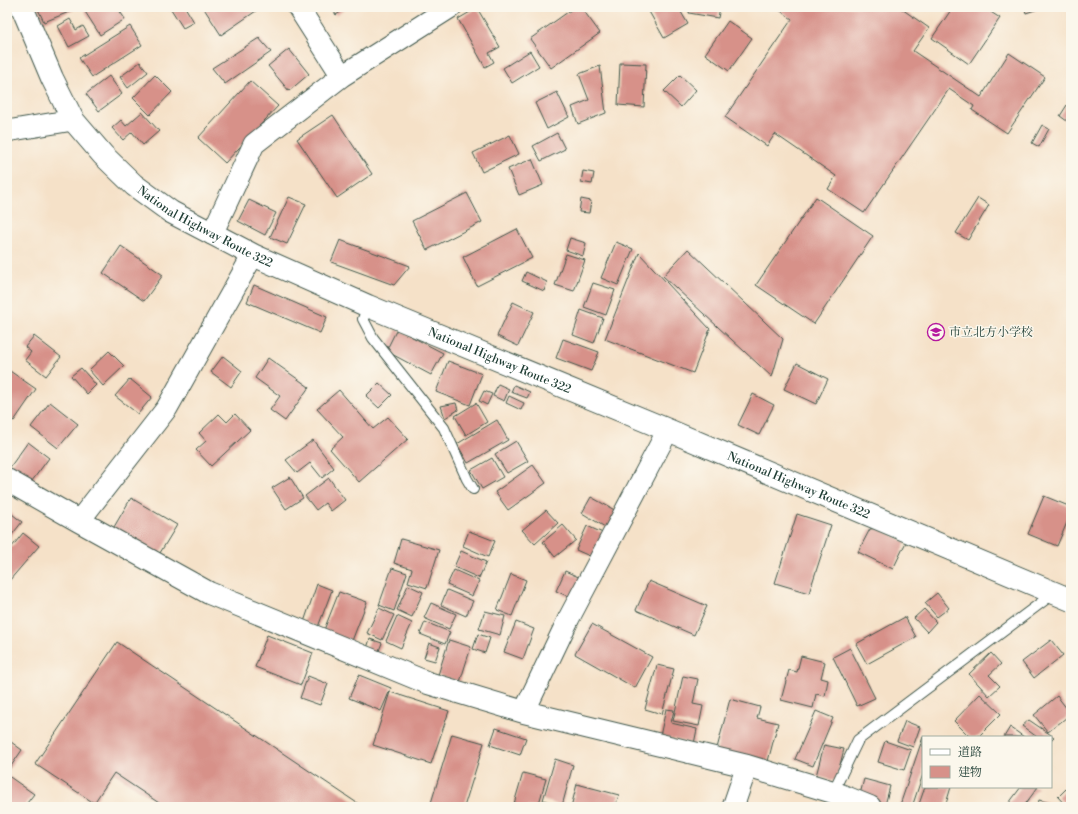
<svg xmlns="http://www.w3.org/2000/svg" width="1078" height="814" font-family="'Libre Bodoni','Noto Serif JP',serif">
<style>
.building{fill:#d79189}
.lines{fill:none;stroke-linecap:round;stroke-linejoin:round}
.lane-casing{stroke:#3f564a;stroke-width:12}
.street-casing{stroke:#3f564a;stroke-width:23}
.secondary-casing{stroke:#3f564a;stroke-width:24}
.highway-casing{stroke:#3f564a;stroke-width:24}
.lane{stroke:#fff;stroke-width:10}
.street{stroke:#fff;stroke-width:21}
.secondary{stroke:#fff;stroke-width:22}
.highway{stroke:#fff;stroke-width:22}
.labels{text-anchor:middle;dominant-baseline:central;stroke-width:3;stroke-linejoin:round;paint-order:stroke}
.street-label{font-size:12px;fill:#1f3d34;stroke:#fbf7ec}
.poi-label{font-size:12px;fill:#1f3d34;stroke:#fbf7ec;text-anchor:start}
</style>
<rect width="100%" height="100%" fill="#fbf7ec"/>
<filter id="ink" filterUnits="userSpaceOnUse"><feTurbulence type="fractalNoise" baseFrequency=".025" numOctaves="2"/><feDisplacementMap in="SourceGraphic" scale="8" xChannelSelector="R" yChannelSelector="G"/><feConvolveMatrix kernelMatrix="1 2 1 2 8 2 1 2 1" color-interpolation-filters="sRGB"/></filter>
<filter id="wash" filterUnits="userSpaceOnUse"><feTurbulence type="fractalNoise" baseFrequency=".012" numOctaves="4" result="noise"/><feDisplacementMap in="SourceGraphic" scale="16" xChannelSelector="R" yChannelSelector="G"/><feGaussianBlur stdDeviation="0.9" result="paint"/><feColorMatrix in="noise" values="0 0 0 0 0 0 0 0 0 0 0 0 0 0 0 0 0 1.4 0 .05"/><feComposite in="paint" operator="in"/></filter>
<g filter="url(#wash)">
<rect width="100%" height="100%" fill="#f5e1c8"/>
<g id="blocks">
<path class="building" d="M 37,7 L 73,7 L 74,10 L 44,22 Z
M 88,7 L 117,7 L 125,19 L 100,35 L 84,10 Z
M 175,7 L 185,7 L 194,22 L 183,28 L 171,9 Z
M 203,7 L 254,7 L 256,11 L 221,35 Z
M 331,7 L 348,7 L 336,15 Z
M 575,7 L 581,7 L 600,33 L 551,68 L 530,39 Z
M 650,7 L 678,7 L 688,24 L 664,38 L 647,8 Z
M 690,7 L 720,7 L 718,18 L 689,13 Z
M 779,7 L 899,7 L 929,28 L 913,51 L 981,97 L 1009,53 L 1045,77 L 1007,133 L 972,110 L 974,106 L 949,89 L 864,213 L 828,189 L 836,176 L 775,134 L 767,146 L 725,117 L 792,19 L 778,9 Z
M 953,7 L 983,7 L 1000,18 L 969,64 L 932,38 Z
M 1024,7 L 1044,7 L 1026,13 Z
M 477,8 L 500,47 L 489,53 L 494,62 L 485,67 L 458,19 Z
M 70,19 L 76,30 L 83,26 L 89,36 L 69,47 L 58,26 Z
M 728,21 L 752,38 L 729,71 L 705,54 Z
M 130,26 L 142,45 L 92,77 L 79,58 Z
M 259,38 L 271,52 L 225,84 L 212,68 Z
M 289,49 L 309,74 L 289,91 L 268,66 Z
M 530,51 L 539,66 L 512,83 L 503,68 Z
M 140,62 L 148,72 L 128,88 L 120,77 Z
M 620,63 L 646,64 L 644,107 L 618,105 Z
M 600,66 L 606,113 L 578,124 L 572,107 L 589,100 L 579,74 Z
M 155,75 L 172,92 L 150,115 L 133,98 Z
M 680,75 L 696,90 L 681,107 L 664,91 Z
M 109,76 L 122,94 L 99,111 L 86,94 Z
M 250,81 L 278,106 L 225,163 L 198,138 Z
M 557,92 L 569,117 L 547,129 L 535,103 Z
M 1067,105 L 1071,108 L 1071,124 L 1060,116 Z
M 142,112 L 159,131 L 143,145 L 132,132 L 123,140 L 112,128 L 121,120 L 126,126 Z
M 333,115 L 372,174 L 337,198 L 297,139 Z
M 1042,125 L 1049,129 L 1039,147 L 1032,143 Z
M 557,133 L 565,149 L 541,161 L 533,146 Z
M 510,135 L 519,154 L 482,172 L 473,153 Z
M 532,159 L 543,185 L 519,195 L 508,169 Z
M 583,171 L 594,173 L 592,184 L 581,182 Z
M 467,193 L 482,222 L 427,250 L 412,221 Z
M 289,197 L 306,204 L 287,244 L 270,237 Z
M 816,197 L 873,236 L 814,324 L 756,285 Z
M 978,198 L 989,205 L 968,240 L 956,233 Z
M 581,199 L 591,201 L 589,213 L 579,212 Z
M 249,200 L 276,213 L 265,235 L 238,221 Z
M 517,229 L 532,258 L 477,286 L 463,257 Z
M 570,238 L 586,243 L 583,256 L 566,250 Z
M 340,240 L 410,266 L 394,285 L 331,262 Z
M 616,242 L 633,249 L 618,285 L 601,278 Z
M 121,246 L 163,275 L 144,301 L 103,273 Z
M 688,249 L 783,339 L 772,377 L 663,276 Z
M 639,253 L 710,329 L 693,373 L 605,339 Z
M 566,254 L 585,260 L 574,291 L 555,285 Z
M 526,272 L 547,282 L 544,291 L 522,281 Z
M 593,283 L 615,290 L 606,315 L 584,307 Z
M 254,285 L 327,317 L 320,333 L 247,302 Z
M 513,302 L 534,312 L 518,346 L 497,336 Z
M 581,310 L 603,318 L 594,343 L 573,335 Z
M 397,329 L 443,353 L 431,375 L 386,351 Z
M 34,336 L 61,357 L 46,376 L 25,360 L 31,352 L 25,347 Z
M 563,339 L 599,352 L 591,371 L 556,358 Z
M 109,351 L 124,366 L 103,386 L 89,370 Z
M 223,356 L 242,371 L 231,387 L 211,372 Z
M 268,358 L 309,387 L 285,421 L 270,410 L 280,396 L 255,378 Z
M 448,361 L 482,374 L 470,405 L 436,392 Z
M 797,363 L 828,379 L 816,404 L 784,389 Z
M 81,368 L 96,385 L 87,394 L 71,376 Z
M 7,369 L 36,389 L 14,421 L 7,416 Z
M 130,379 L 152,397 L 138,414 L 115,396 Z
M 379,383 L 392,395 L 379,408 L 366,396 Z
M 498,384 L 509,389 L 504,401 L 493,396 Z
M 514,385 L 530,392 L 527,398 L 511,392 Z
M 339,390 L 373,429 L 388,417 L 408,439 L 359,482 L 330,449 L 343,437 L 317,409 Z
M 484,391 L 492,394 L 487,405 L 479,401 Z
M 753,394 L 774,405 L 759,435 L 738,425 Z
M 509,396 L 524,403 L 521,410 L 506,403 Z
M 50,402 L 78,424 L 58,448 L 31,427 Z
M 456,403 L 458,410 L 445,418 L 441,406 Z
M 476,403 L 487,422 L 466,435 L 455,416 Z
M 219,414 L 227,422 L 235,414 L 250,430 L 211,466 L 196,450 L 206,441 L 199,433 Z
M 497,420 L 508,440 L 468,463 L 457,444 Z
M 313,440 L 334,468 L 322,478 L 310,463 L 297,473 L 286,460 Z
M 516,441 L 528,461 L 507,473 L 495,454 Z
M 28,442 L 49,458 L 29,485 L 8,470 Z
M 492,458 L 503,477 L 482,489 L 471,470 Z
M 533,465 L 546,483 L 508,510 L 495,492 Z
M 290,477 L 303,498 L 286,509 L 272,488 Z
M 329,478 L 345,500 L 331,511 L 325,503 L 316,510 L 305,496 Z
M 1044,496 L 1071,507 L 1071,513 L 1057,546 L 1028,534 Z
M 591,497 L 620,513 L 610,530 L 582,513 Z
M 131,498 L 177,525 L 149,571 L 104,544 Z
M 7,510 L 22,522 L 7,541 Z
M 546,510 L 558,523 L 535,544 L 522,530 Z
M 797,514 L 831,525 L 809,593 L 775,583 Z
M 563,525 L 576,540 L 555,557 L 543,542 Z
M 587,526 L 605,534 L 594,558 L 576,550 Z
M 879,528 L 906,542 L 893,569 L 858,552 L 870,529 Z
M 469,531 L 495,541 L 488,557 L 463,546 Z
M 23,533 L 39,546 L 9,581 L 7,579 L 7,553 Z
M 401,539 L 439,550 L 427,588 L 408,582 L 412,569 L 394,563 Z
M 461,551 L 486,562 L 479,578 L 454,567 Z
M 392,568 L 407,573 L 394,611 L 379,605 Z
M 454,570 L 479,581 L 472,596 L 447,585 Z
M 565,571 L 583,579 L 574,599 L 556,591 Z
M 511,574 L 526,580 L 512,616 L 497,610 Z
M 649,581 L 707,606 L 694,635 L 636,610 Z
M 317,584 L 332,590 L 318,627 L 304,622 Z
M 408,585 L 423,592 L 412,617 L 397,610 Z
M 447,590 L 473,601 L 466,616 L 441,605 Z
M 339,592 L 367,602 L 350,646 L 322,635 Z
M 937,593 L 949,608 L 937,617 L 925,603 Z
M 431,603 L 456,614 L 449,629 L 424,618 Z
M 379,608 L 394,615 L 382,640 L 367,633 Z
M 924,609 L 936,622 L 927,632 L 914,618 Z
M 485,611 L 505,616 L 500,635 L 479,629 Z
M 397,616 L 412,623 L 401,648 L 386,641 Z
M 905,617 L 916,637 L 867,664 L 856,644 Z
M 425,622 L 450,632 L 445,644 L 420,634 Z
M 516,622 L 534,629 L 523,659 L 504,652 Z
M 592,624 L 652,657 L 635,688 L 575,654 Z
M 478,634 L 490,638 L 485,653 L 473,649 Z
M 267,635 L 313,653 L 301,685 L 255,667 Z
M 370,639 L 382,643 L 376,658 L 365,654 Z
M 449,640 L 471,647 L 460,682 L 438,675 Z
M 1051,640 L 1063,655 L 1034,678 L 1022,662 Z
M 117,642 L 363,807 L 165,807 L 114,773 L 94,803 L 35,764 Z
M 429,643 L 440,647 L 435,661 L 424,658 Z
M 850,648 L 875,698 L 857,706 L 833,657 Z
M 991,653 L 1001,664 L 989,675 L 1000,686 L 989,696 L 969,674 Z
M 801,656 L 825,662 L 821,678 L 828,680 L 825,696 L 816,694 L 813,708 L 781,700 L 789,670 L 797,672 Z
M 657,665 L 674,669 L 662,714 L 645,709 Z
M 359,675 L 391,688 L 381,711 L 349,698 Z
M 308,676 L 328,684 L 320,705 L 300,698 Z
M 683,676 L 698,679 L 693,704 L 703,706 L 699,726 L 673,721 Z
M 390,692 L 449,711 L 431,764 L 373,745 Z
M 980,694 L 1001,714 L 978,737 L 970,737 L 954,721 Z
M 1057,696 L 1071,714 L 1048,732 L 1034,715 Z
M 730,699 L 760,707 L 757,718 L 778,723 L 767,765 L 716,752 Z
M 666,709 L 674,710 L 671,723 L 697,729 L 694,744 L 660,736 Z
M 816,711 L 833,718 L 813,766 L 795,759 Z
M 1029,720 L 1051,735 L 1054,737 L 1051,740 L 1051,737 L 1037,737 L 1022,726 Z
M 905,721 L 920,727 L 913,747 L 897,741 Z
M 1010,727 L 1024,737 L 1004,737 Z
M 496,728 L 526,738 L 520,755 L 490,745 Z
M 452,734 L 484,743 L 464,807 L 444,807 L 431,803 Z
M 923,737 L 923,774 L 912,807 L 906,807 L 900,805 Z
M 7,739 L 22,750 L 7,772 Z
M 885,741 L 911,750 L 904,770 L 878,762 Z
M 824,745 L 844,749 L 836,781 L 816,776 Z
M 555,759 L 573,765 L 562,806 L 543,800 Z
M 523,773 L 546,779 L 538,807 L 513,807 Z
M 7,775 L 34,794 L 24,807 L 7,807 Z
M 864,779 L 890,786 L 885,805 L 859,798 Z
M 577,784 L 619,795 L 615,807 L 571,807 Z
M 1071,784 L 1071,807 L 1067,807 L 1058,797 Z
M 925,787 L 951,787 L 945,807 L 918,807 Z
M 1021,787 L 1038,787 L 1023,807 L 1006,807 Z
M 1039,800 L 1057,805 L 1057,807 L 1037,807 Z"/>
</g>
</g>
<g filter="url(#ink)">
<use href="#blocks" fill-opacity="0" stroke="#3f564a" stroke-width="1"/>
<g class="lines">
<g class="lane-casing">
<path id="lane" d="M 368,306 L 363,319 L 373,338 L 444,428 L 467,479 L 473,489
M 833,792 L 858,740 L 1054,593"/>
</g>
<g class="street-casing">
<path id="street" d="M 298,7 L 342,76
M 7,131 L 73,120
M 212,234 L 254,144 L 342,76 L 451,7
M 79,521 L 167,408 L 253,255
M 524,712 L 569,618 L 668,430
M 733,807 L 747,766"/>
</g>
<g class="secondary-casing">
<path id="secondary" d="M 7,480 L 79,521 L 209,593 L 428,683 L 524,712 L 747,766 L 833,792 L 870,807"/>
</g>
<g class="highway-casing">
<g id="highway">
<path id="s1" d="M 22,7 L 52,78 L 73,120 L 103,155 L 134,185 L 171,212 L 253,255 L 368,306 L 668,430 L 1071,600"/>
</g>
</g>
<use href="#lane" class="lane"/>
<use href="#street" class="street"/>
<use href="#secondary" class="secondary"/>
<use href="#highway" class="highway"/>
</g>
</g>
<defs>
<g id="school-ring" transform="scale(0.9)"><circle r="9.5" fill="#fbf7ec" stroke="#b5179e" stroke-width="1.5"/><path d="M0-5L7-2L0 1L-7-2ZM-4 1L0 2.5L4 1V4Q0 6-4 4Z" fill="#b5179e"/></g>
</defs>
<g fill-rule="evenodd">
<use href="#school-ring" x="936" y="332"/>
</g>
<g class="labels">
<g class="street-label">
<text stroke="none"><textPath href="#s1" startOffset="296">National Highway Route 322</textPath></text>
<text stroke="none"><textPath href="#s1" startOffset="620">National Highway Route 322</textPath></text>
<text stroke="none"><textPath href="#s1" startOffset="944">National Highway Route 322</textPath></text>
</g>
<g class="poi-label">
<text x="949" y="332">市立北方小学校</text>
</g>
</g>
<rect width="1078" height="814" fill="none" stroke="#fbf7ec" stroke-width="24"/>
<rect x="922" y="736" width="130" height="52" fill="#fbf7ec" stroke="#a3ada2"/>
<rect x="930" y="749" width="20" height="6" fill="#ffffff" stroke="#a3ada2"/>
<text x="958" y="756" font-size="12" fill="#1f3d34">道路</text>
<rect x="930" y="766" width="20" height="12" fill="#d79189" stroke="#a3ada2"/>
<text x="958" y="776" font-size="12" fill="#1f3d34">建物</text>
</svg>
